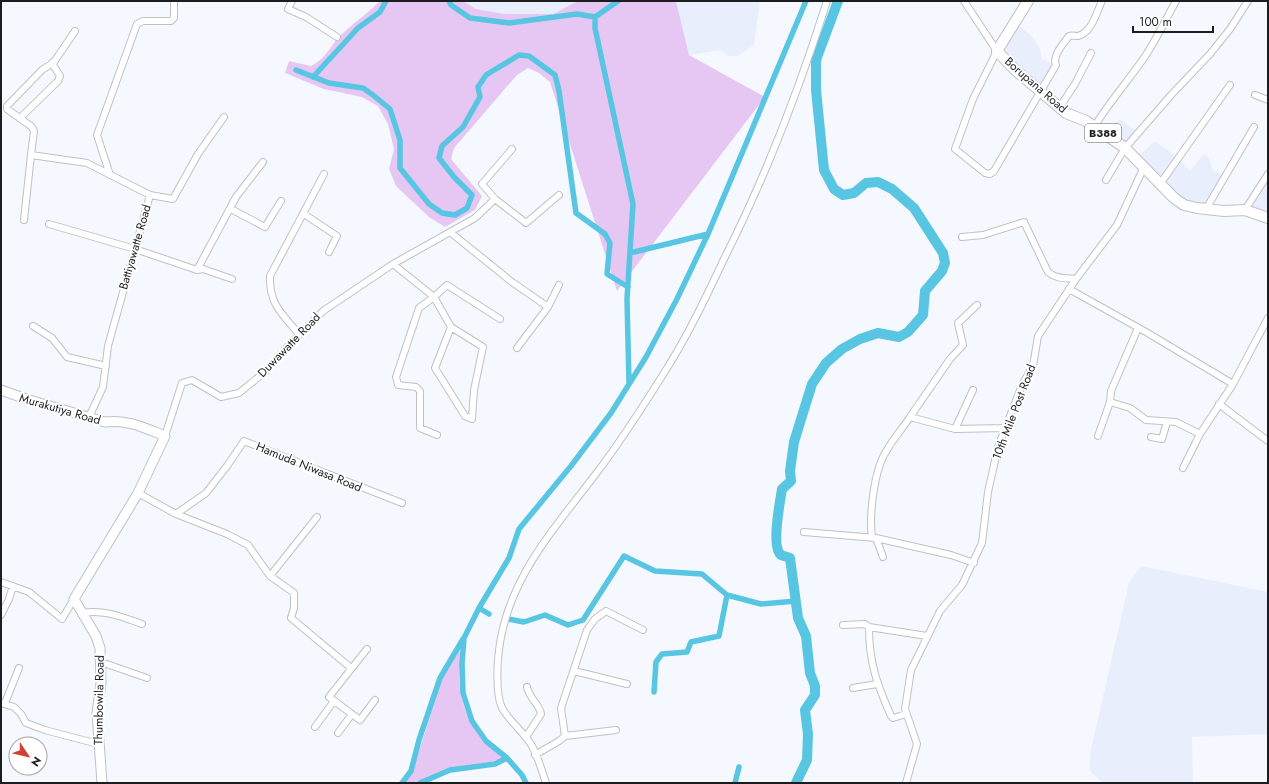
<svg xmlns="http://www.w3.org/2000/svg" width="1269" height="784" font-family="Jost,sans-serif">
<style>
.built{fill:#e8eefb}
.green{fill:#e6c7f4}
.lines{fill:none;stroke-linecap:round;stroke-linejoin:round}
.canal{stroke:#58c6e2;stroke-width:5.5}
.river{stroke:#58c6e2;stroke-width:10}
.street-casing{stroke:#bec1c7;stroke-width:8}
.secondary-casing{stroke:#bec1c7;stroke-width:11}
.primary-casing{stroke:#bec1c7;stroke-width:12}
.street{stroke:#fff;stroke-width:6}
.secondary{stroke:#fff;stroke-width:9}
.primary{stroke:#fff;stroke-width:10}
.labels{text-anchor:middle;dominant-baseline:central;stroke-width:4;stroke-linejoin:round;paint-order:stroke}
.shield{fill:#fff;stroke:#606162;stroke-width:1}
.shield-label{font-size:11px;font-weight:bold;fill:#1c1d1f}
.street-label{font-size:12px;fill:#1c1d1f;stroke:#fff}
</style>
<rect width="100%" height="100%" fill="#f5f8fe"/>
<path class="built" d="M 463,1 L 578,1 L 553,14 L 505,14 L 476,9 Z
M 676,1 L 760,1 L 754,45 L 737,56 L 728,56 L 720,50 L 689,55 Z
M 1018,25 L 1033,37 L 1040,49 L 1042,59 L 1056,65 L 1041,92 L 997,51 Z
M 1120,119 L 1138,132 L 1125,148 L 1106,135 L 1113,125 Z
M 1155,141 L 1178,158 L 1190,171 L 1203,155 L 1208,156 L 1213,170 L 1224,176 L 1206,209 L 1191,207 L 1136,159 Z
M 1263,181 L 1268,185 L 1268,218 L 1245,210 Z
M 1141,566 L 1268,592 L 1268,734 L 1192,737 L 1193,783 L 1102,783 L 1090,771 L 1090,754 L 1129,583 Z"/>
<path class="green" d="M 380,1 L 463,1 L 476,9 L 505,14 L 553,14 L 578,1 L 676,1 L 689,55 L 765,97 L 617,291 L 550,82 L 539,73 L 528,68 L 517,75 L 454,148 L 451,159 L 482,196 L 475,210 L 445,227 L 429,217 L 396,186 L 389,169 L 394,149 L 388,124 L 378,106 L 362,97 L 324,89 L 285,73 L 289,61 L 311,66 C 325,59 329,48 339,37 C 352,24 367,14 380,1 Z
M 460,648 C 461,663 458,680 461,695 C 467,723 482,740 504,758 C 486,765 467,763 449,769 C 433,774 422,783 405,783 L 412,773 L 442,679 Z"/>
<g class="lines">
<path class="canal" d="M 449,1 L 451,5 L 470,18 L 509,23 L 577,14 L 595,17
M 618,1 L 595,17 L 595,28 L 633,204 L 627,299 L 629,384
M 296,70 L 329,83 L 363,88 L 373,95 L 390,109 L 400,140 L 400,168 L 429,204 L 442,213 L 455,215 L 467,208 L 472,195 L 454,177 L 439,158 L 442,146 L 463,127 L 480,97 L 478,87 L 486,75 L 519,55 L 529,56 L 555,75 L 559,91 L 576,213 L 605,234 L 610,243 L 607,274 L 628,287
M 313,77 L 358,28 L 380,12 L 386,1
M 630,253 L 708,234
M 479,608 L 489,614
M 508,619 L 524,622 L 545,615 L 568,625 L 583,620 L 624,556 L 655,571 L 702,574 L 727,595 L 761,604 L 796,601
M 654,692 L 656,662 L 662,654 L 687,652 L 691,642 L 719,636 L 727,595
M 402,783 L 411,771 L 419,740 L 440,678 L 463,639
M 420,783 L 450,770 L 495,764 L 507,758
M 526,783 L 522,775 L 507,758 L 486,741 L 472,721 L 463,693 L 462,664 L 464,638 L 479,608 L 509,558 L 519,529 L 571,466 L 611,413 L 646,357 L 677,299 L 708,234 L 806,1
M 735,783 L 739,767"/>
<path class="river" d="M 796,783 L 807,760 L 808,734 L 805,710 L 815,695 L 815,686 L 810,673 L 806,636 L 798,618 L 790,558 C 788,557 783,556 781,555 C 771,547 780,502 782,489 L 791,481 L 790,471 L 794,442 L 812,384 L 826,363 L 842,349 L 860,339 L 878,333 L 899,337 L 908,332 L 923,315 L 925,291 L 942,271 L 945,263 L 943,253 L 914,208 L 892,189 L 878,182 L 866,183 L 854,193 L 843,195 L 834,189 L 824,170 L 816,90 L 816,60 L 838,1"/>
<g class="street-casing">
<path id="street" d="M 292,1 L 288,9 L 306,17 L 337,37
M 964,1 L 997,51 L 973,99 L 955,149 L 985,173 L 990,174 L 994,171 L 1056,65 C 1052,56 1063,44 1069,36 C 1072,35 1075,36 1078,36 C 1092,33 1097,11 1102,1
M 1255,95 L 1268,100
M 1059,108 L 1075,84 L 1091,53
M 20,118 L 58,81 L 60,76 L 52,63
M 1094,127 C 1110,101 1129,80 1146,55 C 1157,38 1166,19 1176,1
M 512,149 L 482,184 L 495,199 L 526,223 L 559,195
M 31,155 L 34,131 L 32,127 L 7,109 L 7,106 L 42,70 L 54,62 L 75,31
M 110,175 L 97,135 L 137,24 L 143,21 L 171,21 L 174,18 L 174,1
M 1106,180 L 1125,148 L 1172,94 L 1210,54 L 1230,29 L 1248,1
M 1160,184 L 1230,85
M 231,209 L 265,227 L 281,201
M 1206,209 L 1254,127
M 1245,210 L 1268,174
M 304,214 L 337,236 L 329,252
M 24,220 L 31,155 L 87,163 L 150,195
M 49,224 L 135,249 L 197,270 L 203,269 L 232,279
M 450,232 L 512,282 L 548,307 L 517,348
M 962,237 L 983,235 L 1024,222 L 1048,272 C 1056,279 1065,278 1076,279
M 393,264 L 434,297 L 451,327 L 435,368 L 465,416 L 472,419 L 474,390 L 483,347 L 451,327
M 197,270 L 236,197 L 263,162
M 1069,289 L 1146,332 L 1233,384
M 977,305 L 958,323 L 963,345 L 950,359 L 910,417 L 955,429 L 1005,428
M 548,307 L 559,285
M 33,326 L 52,338 L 67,357 L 106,366
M 299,334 C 282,314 269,304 270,276 L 324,174
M 1110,402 L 1130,408 L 1146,420 L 1176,422 L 1200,434
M 1219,404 L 1268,441
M 89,417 L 103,387 L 108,346 L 150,195 L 173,199 L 198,154 L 224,117
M 955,429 L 973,390
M 437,435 L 420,428 L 420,391 L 416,387 L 398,385 L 396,377 L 419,308 L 434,297 L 447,285 L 500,319
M 165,436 L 182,383 L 192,380 L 221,397 L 239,393 L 266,371 L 288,346 L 323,311 L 393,264 L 475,218 L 495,199
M 1098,436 L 1110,402 L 1111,391 L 1138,328
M 1151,437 L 1162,439 L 1167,422
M 1183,468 L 1200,434 L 1233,384 L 1268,318
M 138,493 L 176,514 L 227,534 L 248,545 L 270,576 L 294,593 L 294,608 L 291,618 L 351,668
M 176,514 L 206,493 L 227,466 L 244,441 L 402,503
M 804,532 L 876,538 L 951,555 L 974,563
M 872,537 C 869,515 874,469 887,450 C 893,439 903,428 910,417
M 876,538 L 883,557
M 270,576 L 317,517
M 1,582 L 29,592 L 62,619 L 74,599
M 82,613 C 104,609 122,617 142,624
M 1,615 L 9,599 L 13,586
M 843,625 L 865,624 L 869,627
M 367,649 L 329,697 L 360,720 L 375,700
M 101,662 L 147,678
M 574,671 L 627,684
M 853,688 L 877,684
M 1,703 L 14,707 L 21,714 L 26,723 L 45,730 L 98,744
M 5,703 L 19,668
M 906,714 L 893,718 L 891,716 C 877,684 869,663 869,627 L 927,636
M 315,727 L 334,701
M 338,733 L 352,714
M 565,736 L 561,708 L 587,630 L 595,619 L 606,611 L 643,630
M 526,737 L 541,714 C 540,705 529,698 527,687
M 535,755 L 559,741 L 565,736 L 616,730
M 546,783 C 542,771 538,757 532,746 C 524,732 510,722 502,708 C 496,695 497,674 498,659 C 504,583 551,533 595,475 C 622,440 646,402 669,365 C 690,331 707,295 724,259 C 766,176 799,90 827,1
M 906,783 L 917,744 L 905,709 L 911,670 L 940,611 L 962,585 L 982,543 L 988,492 L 998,447 L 1022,385 L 1033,366 L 1038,336 L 1076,279 L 1117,225 L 1144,167"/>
</g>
<g class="secondary-casing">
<path id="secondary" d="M 1,390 L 26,399 L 105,422 C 128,419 145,428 165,436 L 138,493 L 74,599 L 96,636 L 100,648 L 101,683 L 97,713 L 102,783"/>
</g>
<g class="primary-casing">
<path id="primary" d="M 1028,1 L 997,51 L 1014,69 L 1066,113 L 1086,121 L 1125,148 L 1174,198 L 1184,205 L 1197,208 L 1224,211 L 1245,210 L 1268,218"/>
</g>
<use href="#street" class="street"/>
<use href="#secondary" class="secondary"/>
<use href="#primary" class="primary"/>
</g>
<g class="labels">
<rect class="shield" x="1085" y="124" width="36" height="18" rx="3"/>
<g class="shield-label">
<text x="1103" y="133">B388</text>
</g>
<g class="street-label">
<text transform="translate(1036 85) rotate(41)">Borupana Road</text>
<text transform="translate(135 247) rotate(-74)">Battiyawatte Road</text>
<text transform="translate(289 345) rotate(-46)">Duwawatte Road</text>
<text transform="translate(60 409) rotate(16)">Murakutiya Road</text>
<text transform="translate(1014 412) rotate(-69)">10th Mile Post Road</text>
<text transform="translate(309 467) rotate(22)">Hamuda Niwasa Road</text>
<text transform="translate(99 700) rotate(-89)">Thumbowila Road</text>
</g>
</g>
<rect width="1269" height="784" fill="none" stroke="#1c1d1f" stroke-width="4"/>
<g transform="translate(28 756) rotate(125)"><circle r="19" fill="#ffffff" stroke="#a4a5a5"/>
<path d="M0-3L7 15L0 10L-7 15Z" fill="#ce4134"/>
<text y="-6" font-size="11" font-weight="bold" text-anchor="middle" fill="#1c1d1f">N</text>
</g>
<path d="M1133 26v6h80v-6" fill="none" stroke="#1c1d1f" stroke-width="2"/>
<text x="1139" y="26" font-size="12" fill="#1c1d1f" stroke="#ffffff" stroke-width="3" paint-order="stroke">100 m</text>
</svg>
